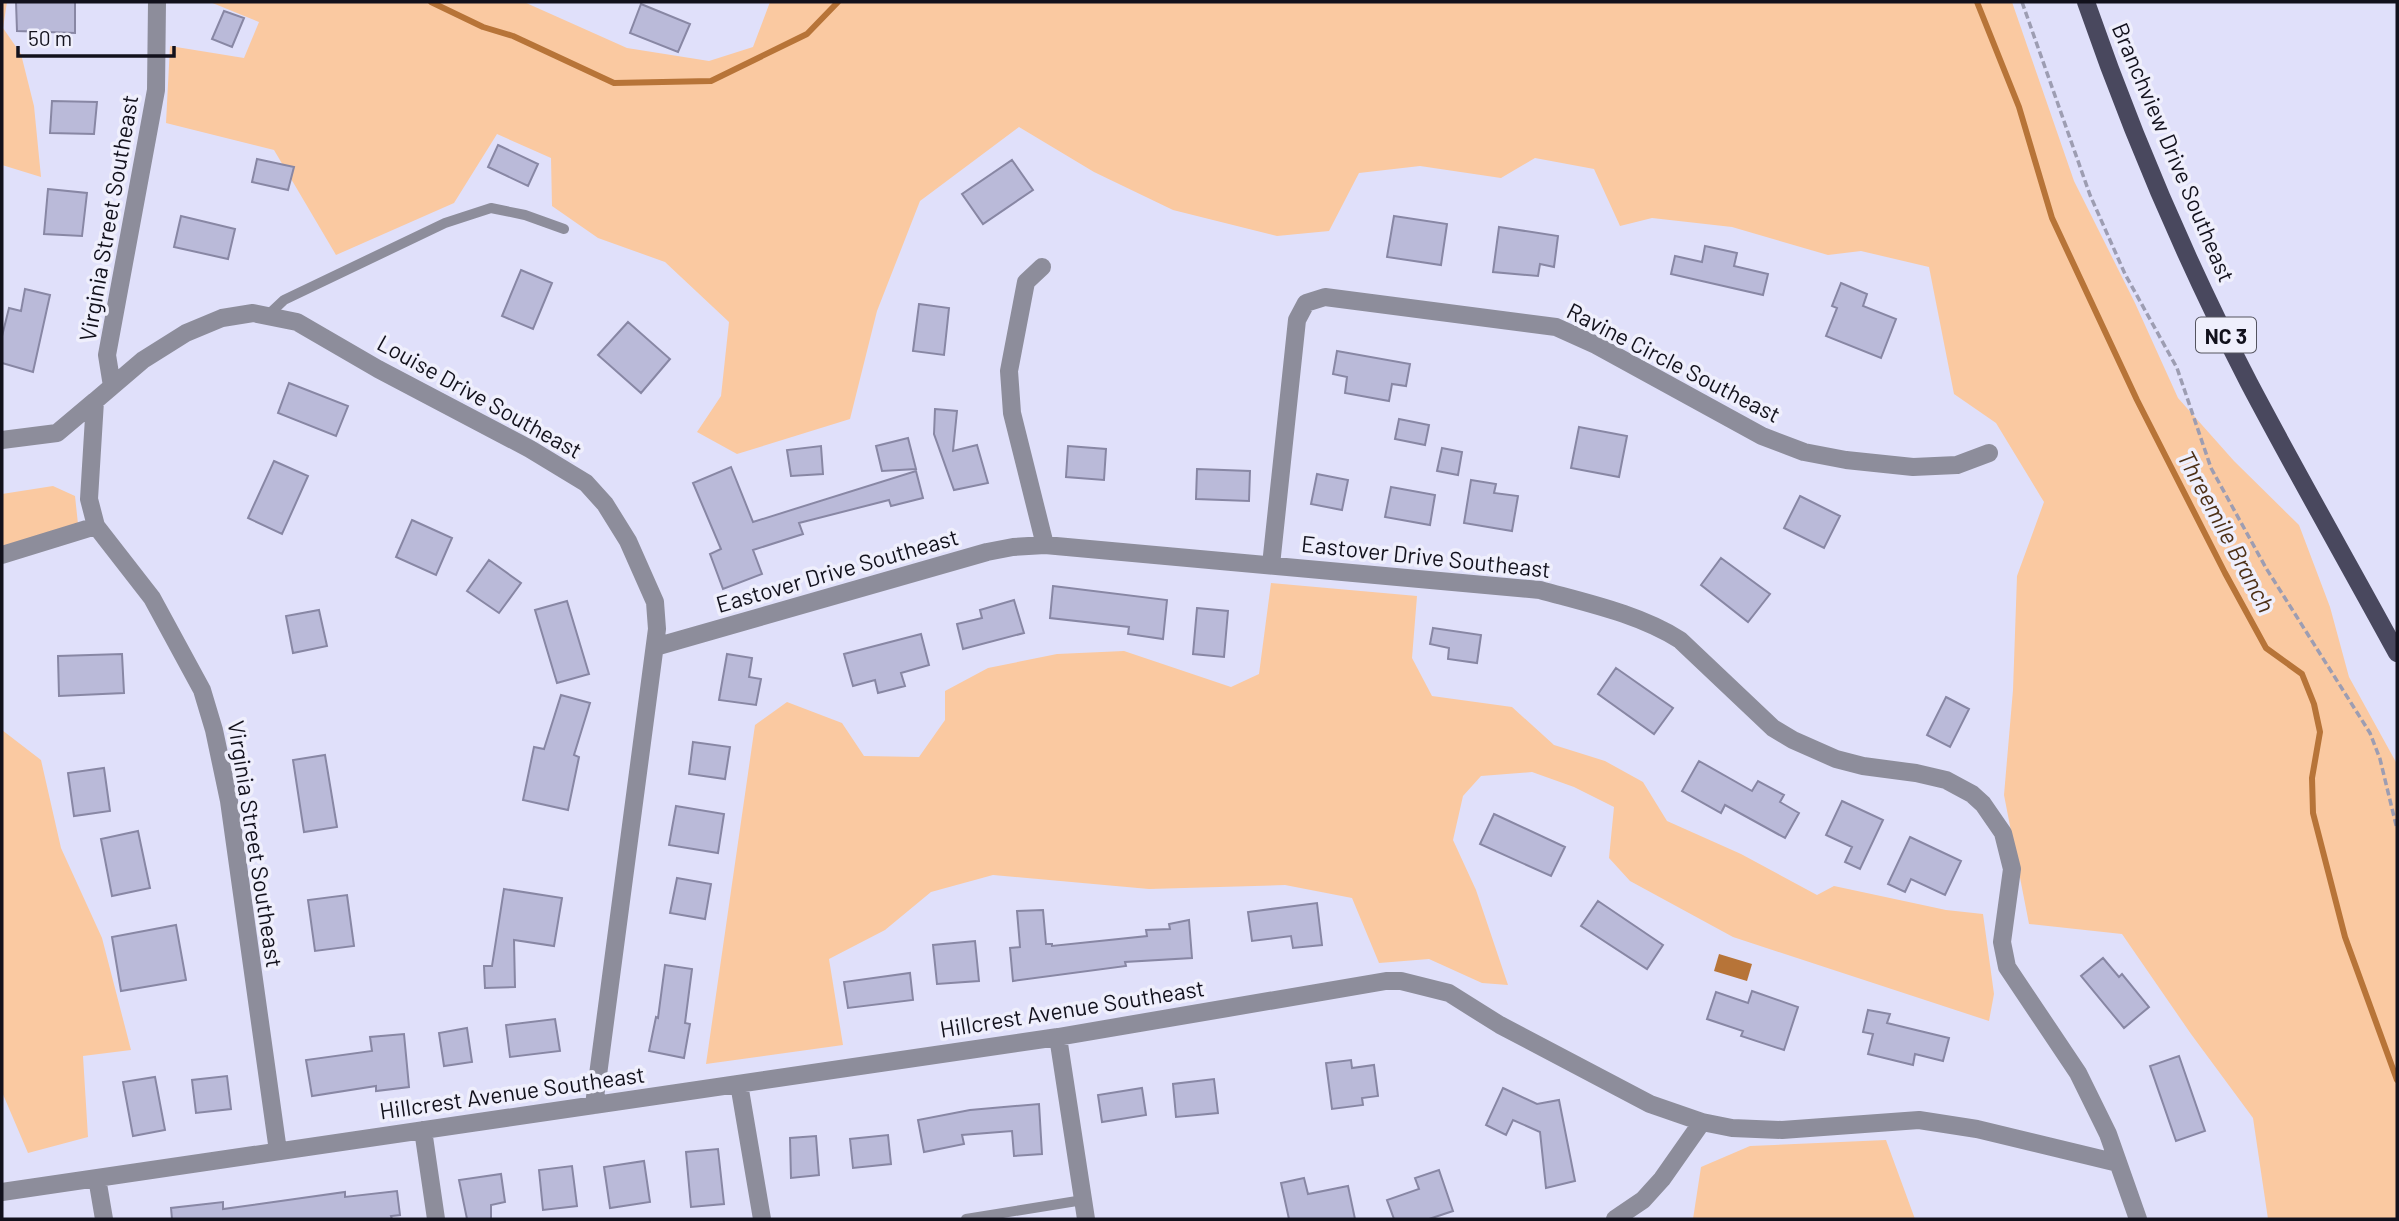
<svg xmlns="http://www.w3.org/2000/svg" width="2399" height="1221" font-family="Barlow,sans-serif">
<style>
.green{fill:#fac9a1}
.water{fill:#b77438}
.lines{fill:none;stroke-linecap:round;stroke-linejoin:round}
.stream{stroke:#b77438;stroke-width:6}
.building{fill:#babad9;stroke:#8887a4;stroke-width:2}
.path{stroke:#9d9db2;stroke-width:3.5;stroke-dasharray:7 3.5;stroke-linecap:butt}
.service{stroke:#8d8d9b;stroke-width:10}
.minor{stroke:#8d8d9b;stroke-width:18}
.primary{stroke:#49485e;stroke-width:18}
.labels{text-anchor:middle;dominant-baseline:central;stroke-width:7;stroke-linejoin:round;paint-order:stroke}
.shield{fill:#efeffc;stroke:#54545f;stroke-width:2}
.shield-label{font-size:21px;font-weight:bold;fill:#12111c}
.street-label{font-size:23px;fill:#12111c;stroke:#efeffc}
.water-label{font-size:24px;font-style:italic;fill:#4d3016;stroke:#efeffc}
</style>
<rect width="100%" height="100%" fill="#e0e0fa"/>
<path class="green" d="M 2,2 L 7,2 L 3,28 L 21,54 L 34,106 L 41,177 L 2,165 Z
M 210,2 L 524,2 L 627,48 L 709,61 L 753,47 L 770,2 L 2012,2 L 2074,181 L 2135,303 L 2178,398 L 2234,461 L 2299,525 L 2330,607 L 2349,677 L 2397,764 L 2397,1219 L 2268,1219 L 2253,1118 L 2191,1034 L 2122,934 L 2029,924 L 2004,795 L 2013,690 L 2017,576 L 2044,502 L 1996,423 L 1954,394 L 1929,267 L 1861,251 L 1828,255 L 1732,227 L 1652,218 L 1620,226 L 1594,169 L 1535,158 L 1501,178 L 1420,166 L 1359,173 L 1329,231 L 1277,236 L 1173,210 L 1094,172 L 1019,127 L 920,201 L 877,311 L 850,419 L 737,454 L 697,432 L 721,396 L 729,322 L 665,262 L 598,238 L 552,206 L 551,158 L 497,134 L 454,203 L 336,255 L 274,150 L 166,123 L 170,46 L 244,58 L 259,22 Z
M 53,486 L 75,496 L 78,524 L 2,547 L 2,494 Z
M 1271,583 L 1417,596 L 1412,658 L 1432,696 L 1512,707 L 1554,745 L 1605,761 L 1643,782 L 1667,821 L 1741,854 L 1817,895 L 1834,886 L 1946,910 L 1983,914 L 1994,994 L 1989,1021 L 1733,937 L 1630,881 L 1609,858 L 1614,807 L 1574,787 L 1532,772 L 1481,776 L 1463,796 L 1453,840 L 1476,890 L 1508,985 L 1482,983 L 1429,959 L 1379,963 L 1352,898 L 1285,885 L 1149,889 L 993,875 L 931,892 L 885,930 L 829,959 L 843,1045 L 706,1064 L 755,725 L 787,702 L 842,723 L 864,756 L 919,757 L 945,720 L 945,691 L 988,668 L 1057,654 L 1124,651 L 1231,687 L 1259,674 Z
M 2,730 L 41,760 L 61,848 L 102,938 L 131,1050 L 83,1056 L 88,1137 L 28,1153 L 2,1092 Z
M 1886,1140 L 1915,1219 L 1693,1219 L 1701,1167 L 1750,1146 Z"/>
<path class="water" d="M 1719,954 L 1752,964 L 1747,981 L 1714,971 Z"/>
<g class="lines">
<path class="stream" d="M 431,2 L 483,27 L 513,36 L 614,83 L 711,81 L 807,34 L 838,2
M 1977,2 L 2019,107 L 2052,218 L 2137,400 L 2225,573 L 2266,648 L 2302,674 L 2314,704 L 2320,732 L 2312,778 L 2313,813 L 2345,937 L 2397,1080"/>
</g>
<path class="building" d="M 16,2 L 75,2 L 75,33 L 17,31 Z
M 641,4 L 690,24 L 678,52 L 630,33 Z
M 224,11 L 244,18 L 232,47 L 212,39 Z
M 52,101 L 97,102 L 94,134 L 50,133 Z
M 498,145 L 538,164 L 528,186 L 488,167 Z
M 257,159 L 294,167 L 288,190 L 252,182 Z
M 1012,160 L 1033,190 L 983,224 L 962,194 Z
M 48,189 L 87,193 L 82,236 L 44,234 Z
M 181,216 L 235,229 L 228,259 L 174,247 Z
M 1394,216 L 1447,224 L 1441,265 L 1387,257 Z
M 1499,227 L 1558,236 L 1554,267 L 1540,264 L 1538,276 L 1493,272 Z
M 1705,246 L 1737,253 L 1734,266 L 1768,274 L 1763,295 L 1671,274 L 1675,256 L 1702,262 Z
M 521,270 L 552,283 L 533,329 L 502,316 Z
M 1841,283 L 1867,294 L 1863,306 L 1896,319 L 1881,358 L 1826,336 L 1837,308 L 1832,306 Z
M 25,289 L 50,295 L 33,372 L 2,363 L 2,336 L 9,308 L 21,311 Z
M 919,304 L 949,308 L 944,355 L 913,351 Z
M 628,322 L 670,359 L 641,393 L 598,355 Z
M 1337,351 L 1410,364 L 1406,386 L 1392,384 L 1389,401 L 1345,393 L 1347,377 L 1333,374 Z
M 289,383 L 348,406 L 336,436 L 278,413 Z
M 935,409 L 957,411 L 953,451 L 977,445 L 988,483 L 954,490 L 934,434 Z
M 1399,419 L 1429,425 L 1425,445 L 1395,439 Z
M 1579,427 L 1627,436 L 1619,477 L 1571,468 Z
M 908,438 L 916,469 L 882,471 L 876,446 Z
M 821,446 L 823,474 L 791,476 L 787,450 Z
M 1068,446 L 1106,449 L 1104,480 L 1066,477 Z
M 1442,448 L 1462,452 L 1458,475 L 1437,471 Z
M 274,461 L 308,476 L 282,534 L 248,518 Z
M 731,467 L 753,522 L 916,471 L 923,498 L 891,506 L 889,500 L 799,523 L 803,534 L 753,550 L 762,574 L 723,589 L 710,554 L 721,549 L 693,483 Z
M 1197,469 L 1250,471 L 1249,501 L 1196,499 Z
M 1317,474 L 1348,480 L 1342,510 L 1311,504 Z
M 1471,480 L 1496,484 L 1494,493 L 1518,496 L 1512,531 L 1464,523 Z
M 1391,487 L 1435,495 L 1430,525 L 1385,517 Z
M 1800,496 L 1840,516 L 1824,548 L 1784,528 Z
M 412,520 L 452,538 L 436,575 L 396,557 Z
M 1721,558 L 1770,594 L 1748,622 L 1701,585 Z
M 489,560 L 521,583 L 499,613 L 467,591 Z
M 1053,586 L 1167,600 L 1163,639 L 1128,634 L 1129,627 L 1050,618 Z
M 1014,600 L 1024,633 L 963,649 L 957,624 L 982,618 L 980,610 Z
M 567,601 L 589,674 L 557,683 L 535,610 Z
M 1197,608 L 1228,611 L 1224,657 L 1193,654 Z
M 319,610 L 327,646 L 293,653 L 286,616 Z
M 1433,628 L 1481,635 L 1477,663 L 1448,659 L 1449,648 L 1430,644 Z
M 921,634 L 929,665 L 901,673 L 905,686 L 878,693 L 875,680 L 853,686 L 844,654 Z
M 122,654 L 124,693 L 59,696 L 58,656 Z
M 727,654 L 752,658 L 749,677 L 761,679 L 756,705 L 719,700 Z
M 1616,668 L 1673,708 L 1654,734 L 1598,694 Z
M 561,695 L 590,703 L 574,755 L 579,757 L 568,810 L 523,800 L 534,747 L 544,749 Z
M 1946,697 L 1969,709 L 1950,747 L 1927,735 Z
M 693,742 L 730,747 L 725,779 L 689,774 Z
M 325,755 L 337,827 L 304,832 L 293,760 Z
M 1699,761 L 1752,791 L 1758,781 L 1784,795 L 1780,802 L 1799,813 L 1785,838 L 1725,805 L 1721,813 L 1682,791 Z
M 104,768 L 110,811 L 74,816 L 68,773 Z
M 1842,801 L 1883,820 L 1860,869 L 1845,862 L 1852,847 L 1826,835 Z
M 676,806 L 724,814 L 718,853 L 669,845 Z
M 1494,814 L 1565,847 L 1551,876 L 1480,844 Z
M 138,831 L 150,888 L 112,896 L 101,839 Z
M 1910,837 L 1961,861 L 1945,895 L 1911,879 L 1905,892 L 1888,884 Z
M 677,878 L 711,884 L 705,919 L 670,913 Z
M 504,889 L 562,898 L 554,946 L 514,940 L 515,987 L 485,988 L 484,966 L 492,966 Z
M 347,895 L 354,946 L 315,951 L 308,900 Z
M 1598,901 L 1663,945 L 1647,969 L 1581,926 Z
M 1317,903 L 1322,945 L 1293,948 L 1291,936 L 1252,941 L 1248,912 Z
M 1043,910 L 1046,944 L 1052,944 L 1052,946 L 1147,936 L 1146,930 L 1170,929 L 1169,924 L 1189,920 L 1192,958 L 1125,962 L 1126,966 L 1013,981 L 1010,948 L 1020,947 L 1017,911 Z
M 176,925 L 186,980 L 121,991 L 112,937 Z
M 975,941 L 979,981 L 937,984 L 933,945 Z
M 2103,958 L 2119,977 L 2122,974 L 2149,1007 L 2124,1028 L 2081,976 Z
M 665,965 L 692,969 L 685,1023 L 690,1024 L 684,1058 L 649,1051 L 656,1017 L 658,1018 Z
M 910,973 L 913,1000 L 848,1008 L 844,982 Z
M 1752,991 L 1798,1007 L 1784,1050 L 1741,1036 L 1743,1031 L 1707,1019 L 1716,992 L 1748,1003 Z
M 1868,1010 L 1890,1014 L 1887,1023 L 1949,1038 L 1943,1061 L 1915,1054 L 1913,1065 L 1868,1054 L 1873,1034 L 1863,1032 Z
M 555,1019 L 560,1051 L 510,1057 L 506,1025 Z
M 467,1028 L 472,1062 L 444,1066 L 439,1033 Z
M 404,1034 L 409,1087 L 376,1091 L 376,1086 L 312,1096 L 306,1060 L 372,1051 L 370,1037 Z
M 2179,1056 L 2205,1131 L 2176,1141 L 2150,1066 Z
M 1351,1060 L 1352,1068 L 1374,1065 L 1378,1096 L 1362,1098 L 1363,1105 L 1332,1109 L 1326,1063 Z
M 227,1076 L 231,1109 L 196,1113 L 192,1080 Z
M 155,1077 L 165,1130 L 133,1136 L 123,1082 Z
M 1214,1079 L 1218,1113 L 1176,1117 L 1173,1084 Z
M 1142,1088 L 1146,1115 L 1102,1122 L 1098,1095 Z
M 1503,1088 L 1537,1104 L 1559,1100 L 1575,1181 L 1546,1188 L 1540,1132 L 1513,1120 L 1506,1135 L 1486,1125 Z
M 1039,1104 L 1042,1154 L 1014,1156 L 1012,1131 L 962,1135 L 964,1144 L 924,1152 L 918,1120 L 970,1110 Z
M 888,1135 L 891,1164 L 853,1168 L 850,1139 Z
M 816,1136 L 819,1175 L 791,1178 L 790,1138 Z
M 718,1149 L 724,1204 L 691,1207 L 686,1152 Z
M 644,1161 L 650,1202 L 610,1208 L 604,1167 Z
M 572,1166 L 577,1206 L 543,1210 L 539,1170 Z
M 1439,1170 L 1453,1211 L 1429,1219 L 1394,1219 L 1387,1200 L 1419,1189 L 1415,1178 Z
M 501,1174 L 505,1202 L 491,1205 L 491,1219 L 467,1219 L 459,1180 Z
M 1304,1178 L 1308,1194 L 1348,1186 L 1355,1219 L 1289,1219 L 1281,1183 Z
M 397,1191 L 400,1215 L 391,1216 L 392,1219 L 172,1219 L 171,1208 L 223,1202 L 223,1209 L 345,1192 L 345,1197 Z"/>
<g class="lines">
<path class="path" d="M 2022,2 L 2090,195 L 2125,274 L 2177,368 L 2211,468 L 2266,568 L 2370,733 L 2380,759 L 2397,829"/>
<path class="service" d="M 267,316 L 284,300 L 445,223 L 491,208 L 525,215 L 564,229
M 966,1219 L 1083,1200"/>
<path class="minor" d="M 1042,267 L 1026,282 L 1009,371 L 1012,413 L 1045,545
M 112,386 L 107,355 L 156,90 L 157,2
M 2,440 L 57,433 L 95,401
M 2,555 L 96,526
M 1271,565 L 1297,320 L 1306,303 L 1325,297 L 1556,327 L 1596,345 L 1762,436 L 1804,452 L 1846,460 L 1913,467 L 1957,465 L 1989,453
M 655,647 L 987,552 L 1013,547 L 1045,545 L 1540,590 C 1587,603 1639,614 1680,640 L 1773,728 L 1793,740 L 1836,759 L 1863,766 L 1916,773 L 1946,780 L 1972,794 L 1983,804 L 2003,833 L 2012,869 L 2002,942 L 2007,967 L 2078,1073 L 2108,1134 L 2138,1219
M 1058,1037 L 1086,1219
M 739,1084 L 762,1219
M 423,1130 L 436,1219
M 278,1151 L 229,801 L 214,730 L 202,690 L 152,598 L 96,526 L 89,499 L 95,401 L 143,360 L 186,333 L 222,318 L 253,313 L 297,322 L 378,369 L 530,449 L 586,483 L 605,504 L 628,541 L 655,602 L 657,629 L 594,1105
M 97,1178 L 104,1219
M 2,1192 L 1058,1037 L 1386,981 L 1401,981 L 1449,993 L 1500,1025 L 1650,1104 L 1702,1122 L 1732,1128 L 1782,1130 L 1919,1120 L 1977,1129 L 2118,1163
M 1615,1219 L 1643,1200 L 1662,1179 L 1702,1122"/>
<path class="primary" d="M 2086,2 C 2131,132 2186,261 2249,383 C 2297,474 2348,563 2397,653"/>
</g>
<g class="labels">
<rect class="shield" x="2196" y="317.5" width="60" height="35" rx="5"/>
<g class="shield-label">
<text x="2226" y="335">NC 3</text>
</g>
<g class="street-label">
<text transform="translate(2174 152) rotate(67)">Branchview Drive Southeast</text>
<text transform="translate(108 218) rotate(-80)">Virginia Street Southeast</text>
<text transform="translate(1674 362) rotate(27)">Ravine Circle Southeast</text>
<text transform="translate(480 396) rotate(29)">Louise Drive Southeast</text>
<text transform="translate(1426 556) rotate(6)">Eastover Drive Southeast</text>
<text transform="translate(837 570) rotate(-16)">Eastover Drive Southeast</text>
<text transform="translate(256 844) rotate(81)">Virginia Street Southeast</text>
<text transform="translate(1072 1008) rotate(-9)">Hillcrest Avenue Southeast</text>
<text transform="translate(512 1092) rotate(-8)">Hillcrest Avenue Southeast</text>
</g>
<g class="water-label">
<text transform="translate(2227 531) rotate(62)">Threemile Branch</text>
</g>
</g>
<rect width="2399" height="1221" fill="none" stroke="#12111c" stroke-width="7"/>
<path d="M18 46v10h156v-10" fill="none" stroke="#12111c" stroke-width="3.5"/>
<text x="28" y="46" font-size="21" fill="#12111c" stroke="#efeffc" stroke-width="5" paint-order="stroke">50 m</text>
</svg>
